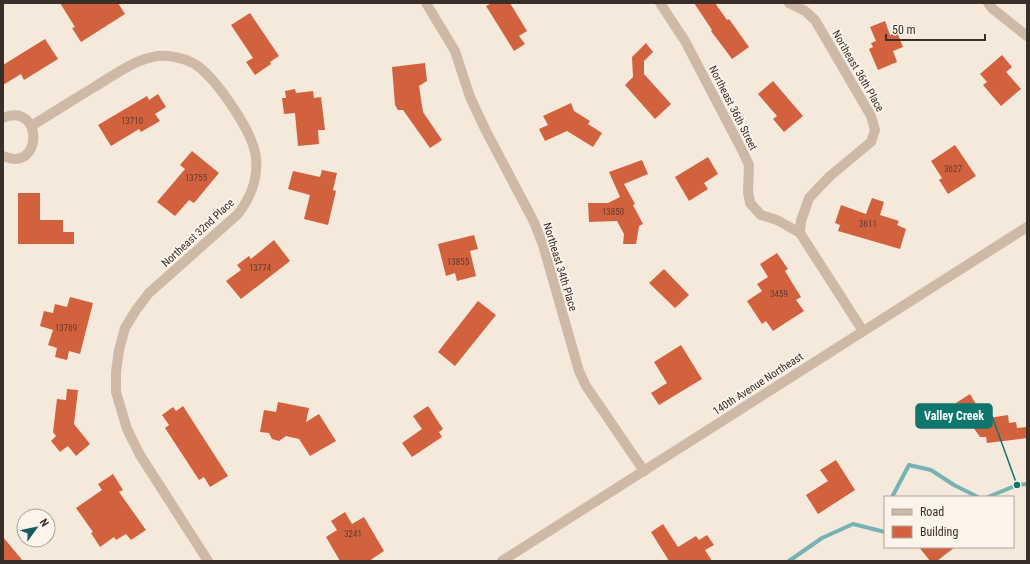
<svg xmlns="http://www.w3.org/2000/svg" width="1030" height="564" font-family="'Roboto Condensed',sans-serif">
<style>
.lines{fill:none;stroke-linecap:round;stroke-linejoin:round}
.stream{stroke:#78b2b5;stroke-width:4}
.building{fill:#d2623e}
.minor{stroke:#ceb9a7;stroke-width:10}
.tertiary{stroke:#ceb9a7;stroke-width:10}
.labels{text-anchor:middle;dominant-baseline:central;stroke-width:4;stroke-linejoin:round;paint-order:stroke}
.number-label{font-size:9px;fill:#603b2e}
.street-label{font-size:11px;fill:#3a2e28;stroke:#fcf3ea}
.leader{fill:none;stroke:#0f766e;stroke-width:1.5}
.callout-dot{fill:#0f766e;stroke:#fcf3ea;stroke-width:1.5}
.callout{fill:#0f766e;stroke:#0f766e;stroke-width:1.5}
.callout-label{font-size:12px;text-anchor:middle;font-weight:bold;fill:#fff}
</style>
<rect width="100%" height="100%" fill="#f5e9dc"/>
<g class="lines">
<path class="stream" d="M 892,497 L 909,465 L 931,470 L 954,485 L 978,497
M 988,497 L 1017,485 L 1027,484
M 789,561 L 822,538 L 853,524 L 885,532"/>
</g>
<path class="building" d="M 60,3 L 118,3 L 125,14 L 81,42 L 72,28 L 75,27 Z
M 492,3 L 510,3 L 527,31 L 519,36 L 525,44 L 514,51 L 486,6 Z
M 694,3 L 715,3 L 727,20 L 729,19 L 749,47 L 732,59 L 711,31 L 712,30 Z
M 250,13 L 279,56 L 270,62 L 271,64 L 255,75 L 246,62 L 253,58 L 231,25 Z
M 885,21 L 890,35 L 897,32 L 903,47 L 893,51 L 897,62 L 878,70 L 869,49 L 873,47 L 871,43 L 876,41 L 870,27 Z
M 45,39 L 58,59 L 24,80 L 21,74 L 3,85 L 3,65 Z
M 646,43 L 653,52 L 644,61 L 644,74 L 671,104 L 655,119 L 625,85 L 633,77 L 632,57 Z
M 1002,55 L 1012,67 L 1006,72 L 1021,89 L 1001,106 L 983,85 L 987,82 L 980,74 Z
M 425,63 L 427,81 L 419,86 L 423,112 L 442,140 L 430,148 L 403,110 L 398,110 L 395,105 L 392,67 Z
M 773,81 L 803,116 L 784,132 L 773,119 L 777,116 L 758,94 Z
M 295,89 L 296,93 L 313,91 L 314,98 L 321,97 L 325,130 L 318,130 L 319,144 L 298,146 L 295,113 L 284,114 L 282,98 L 286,98 L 285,91 Z
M 158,94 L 166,107 L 155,114 L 160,121 L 141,132 L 139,129 L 111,146 L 98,125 L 147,96 L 149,100 Z
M 571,103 L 574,111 L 590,121 L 588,124 L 602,133 L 593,147 L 567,131 L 545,141 L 539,129 L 548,125 L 543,116 Z
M 955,145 L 976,176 L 948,194 L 939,180 L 942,178 L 931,161 Z
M 192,151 L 219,173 L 194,203 L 189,200 L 175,216 L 157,202 L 185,169 L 180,165 Z
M 708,157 L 718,174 L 704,183 L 708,189 L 689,201 L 675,177 Z
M 642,160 L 648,174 L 624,184 L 635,204 L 633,205 L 643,224 L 639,226 L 636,244 L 623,244 L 624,234 L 617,221 L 589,222 L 588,203 L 608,203 L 620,197 L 609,172 Z
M 322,170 L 337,173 L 333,190 L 336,191 L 328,225 L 304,219 L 310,195 L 288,189 L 293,171 L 320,177 Z
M 18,193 L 40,193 L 40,220 L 63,220 L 63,232 L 74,232 L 74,244 L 18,244 Z
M 872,198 L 884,202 L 880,215 L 899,221 L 897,225 L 906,229 L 900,249 L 838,231 L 840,225 L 835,223 L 841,205 L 866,214 Z
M 474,235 L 478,249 L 470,251 L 476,276 L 457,281 L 455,273 L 446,276 L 438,244 Z
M 274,240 L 290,261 L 241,299 L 226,281 L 241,270 L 237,265 L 249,256 L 251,259 Z
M 777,253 L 788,269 L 785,271 L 801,297 L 796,300 L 804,311 L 773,331 L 766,321 L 762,324 L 747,301 L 762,291 L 757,284 L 768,277 L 760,264 Z
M 664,269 L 689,295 L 675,308 L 649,283 Z
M 70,297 L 93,303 L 80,354 L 69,351 L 67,360 L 55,357 L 57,348 L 48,345 L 53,330 L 40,326 L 44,311 L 53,313 L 55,304 L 67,307 Z
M 478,301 L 496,315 L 455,366 L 438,352 Z
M 681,345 L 702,379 L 659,405 L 651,393 L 667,383 L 654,362 Z
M 67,389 L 78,390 L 74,424 L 90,444 L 76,456 L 68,446 L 60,452 L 51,441 L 56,436 L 53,432 L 57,399 L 66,400 Z
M 970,394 L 980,411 L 984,409 L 989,418 L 1008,415 L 1009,423 L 1016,422 L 1017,428 L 1027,427 L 1027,438 L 987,443 L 986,437 L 980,437 L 956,403 Z
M 278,402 L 309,408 L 306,422 L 319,414 L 336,441 L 310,456 L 299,439 L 286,436 L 279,441 L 272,439 L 269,433 L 260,432 L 264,410 L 276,412 Z
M 183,406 L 228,476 L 210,487 L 204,477 L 199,480 L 165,428 L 169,425 L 162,415 L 173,407 L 176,411 Z
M 428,406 L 443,429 L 439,432 L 442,437 L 412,457 L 402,443 L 422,429 L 413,416 Z
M 836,460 L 855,490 L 818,514 L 806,495 L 828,481 L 820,470 Z
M 113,474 L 123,490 L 119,492 L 146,530 L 131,540 L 126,534 L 116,540 L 114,537 L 100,547 L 91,533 L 93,532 L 76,508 L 102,490 L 98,484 Z
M 345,512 L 352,524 L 364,517 L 384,551 L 369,561 L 340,561 L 326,537 L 337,530 L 331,521 Z
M 663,524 L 678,547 L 696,536 L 699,540 L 707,535 L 714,545 L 705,550 L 712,561 L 669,561 L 651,532 Z
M 3,537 L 23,561 L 3,561 Z
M 919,547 L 955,547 L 937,561 L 930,561 Z"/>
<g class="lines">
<path class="minor" d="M 426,3 L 455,51 L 470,97 L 486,131 L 534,222 L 543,245 L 579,371 L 586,386 L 644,471
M 660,3 L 685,41 L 743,152 L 749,165 L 748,192 L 750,203 L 761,215 L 777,220 L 800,233 L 863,331
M 789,3 L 805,11 L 815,20 L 871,116 L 875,130 L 871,142 L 830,176 L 809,198 L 801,221 L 800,233
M 988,3 L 993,9 L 1027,36
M 3,118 C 44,101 43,174 3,156
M 31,126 C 53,113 74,99 96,86 C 116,74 135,59 158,56 C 171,55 189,59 199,67 C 218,82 254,133 256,158 C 258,180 251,197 238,214 L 149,293 L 136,310 L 125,328 L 119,350 L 116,372 L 116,392 L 127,429 L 140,455 L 208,561"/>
<path class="tertiary" d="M 502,561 L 1027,227"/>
</g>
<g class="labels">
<g class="number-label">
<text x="132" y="121">13710</text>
<text x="953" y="169">3627</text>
<text x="196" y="178">13755</text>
<text x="613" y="212">13850</text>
<text x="868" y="224">3611</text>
<text x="458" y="262">13855</text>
<text x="260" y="268">13774</text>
<text x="779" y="294">3459</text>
<text x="66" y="328">13769</text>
<text x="353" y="534">3241</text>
</g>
<g class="street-label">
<text transform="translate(858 71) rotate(60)">Northeast 36th Place</text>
<text transform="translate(733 108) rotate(63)">Northeast 36th Street</text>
<text transform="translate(198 233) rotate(-43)">Northeast 32nd Place</text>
<text transform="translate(560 267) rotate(73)">Northeast 34th Place</text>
<text transform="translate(758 384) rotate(-33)">140th Avenue Northeast</text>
</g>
</g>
<path class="leader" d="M1017 485L992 416"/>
<circle class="callout-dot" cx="1017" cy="485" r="4"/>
<rect class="callout" x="916" y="404" width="76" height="24" rx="4"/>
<g class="callout-label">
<text x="954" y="420">Valley Creek</text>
</g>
<rect width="1030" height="564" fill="none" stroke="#3a2e28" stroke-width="8"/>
<rect x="884" y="496" width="130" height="52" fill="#fcf3ea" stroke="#aea49c"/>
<rect x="892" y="509" width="20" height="6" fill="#ceb9a7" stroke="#aea49c"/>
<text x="920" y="516" font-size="12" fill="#3a2e28">Road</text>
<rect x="892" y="526" width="20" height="12" fill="#d2623e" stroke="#aea49c"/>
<text x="920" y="536" font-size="12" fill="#3a2e28">Building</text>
<g transform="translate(36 528) rotate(57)"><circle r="19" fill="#fcf3ea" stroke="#aea49c"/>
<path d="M0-3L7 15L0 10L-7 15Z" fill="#195b60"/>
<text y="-6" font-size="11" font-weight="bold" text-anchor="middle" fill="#3a2e28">N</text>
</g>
<path d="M886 34v6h99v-6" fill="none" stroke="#3a2e28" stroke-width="2"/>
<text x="892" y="34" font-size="12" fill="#3a2e28" stroke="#fcf3ea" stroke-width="3" paint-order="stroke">50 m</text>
</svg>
